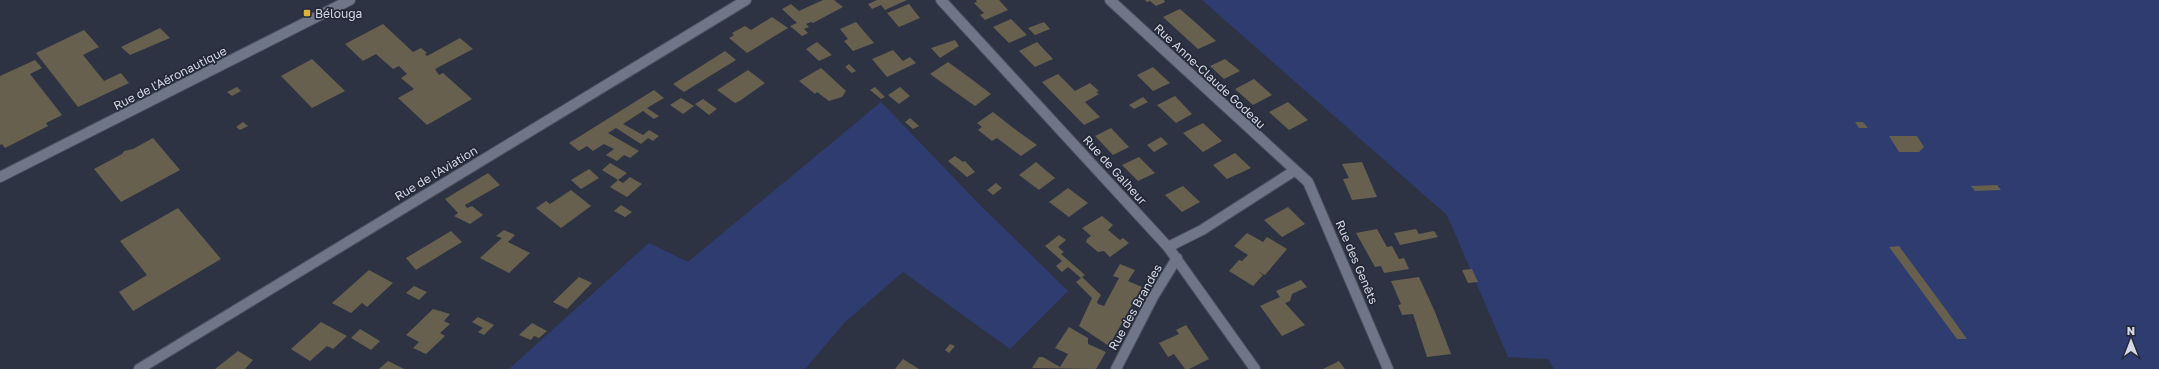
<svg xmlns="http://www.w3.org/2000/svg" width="2159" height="369" font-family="'Golos Text',sans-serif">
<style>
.green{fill:#2f3c70}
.building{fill:#67604e}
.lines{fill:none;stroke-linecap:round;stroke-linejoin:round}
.minor-casing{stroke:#4c505d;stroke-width:12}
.minor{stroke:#6f7688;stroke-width:10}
.poi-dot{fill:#dbb333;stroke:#242938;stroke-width:1.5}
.labels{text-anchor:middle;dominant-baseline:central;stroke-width:3.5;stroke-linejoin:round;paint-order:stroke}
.poi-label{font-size:12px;fill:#d6d9e4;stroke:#242938;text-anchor:start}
.street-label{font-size:12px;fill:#d6d9e4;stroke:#242938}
</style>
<rect width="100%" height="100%" fill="#2e3343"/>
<path class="green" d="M 1202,0 L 2159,0 L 2159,369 L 1554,369 L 1548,359 L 1508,357 L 1447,215 Z
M 881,102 L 978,203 L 1068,291 L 1010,349 L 903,272 L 845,322 L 805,369 L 509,369 L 649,243 L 688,262 Z"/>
<path class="building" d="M 823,0 L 834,0 L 843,7 L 813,23 L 811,22 L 806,24 L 809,27 L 804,29 L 808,33 L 802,36 L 790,26 L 797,23 L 782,9 L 791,4 L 799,11 Z
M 877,0 L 907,0 L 885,10 L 881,5 L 872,9 L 868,4 Z
M 976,0 L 999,0 L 1008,10 L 985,20 L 980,15 L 984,13 L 974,3 L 977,2 Z
M 1145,0 L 1164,0 L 1165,2 L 1156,6 L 1150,1 L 1147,2 Z
M 909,4 L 920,18 L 899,27 L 887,13 Z
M 1180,9 L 1196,23 L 1216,41 L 1198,49 L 1163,17 Z
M 772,17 L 788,28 L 747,53 L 729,38 L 734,35 L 732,33 L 745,26 L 751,30 Z
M 1011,19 L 1027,35 L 1009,43 L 993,27 Z
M 856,22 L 874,43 L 853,51 L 844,41 L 848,39 L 840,29 Z
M 1044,22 L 1050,29 L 1035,35 L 1028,28 Z
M 383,24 L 413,52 L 421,48 L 427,53 L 425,54 L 427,56 L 460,38 L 473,49 L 435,69 L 439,75 L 443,73 L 472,99 L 427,125 L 398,98 L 414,89 L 401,78 L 407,74 L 399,66 L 393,69 L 376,54 L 363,61 L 345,44 Z
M 160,28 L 170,38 L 130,55 L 121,47 Z
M 84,30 L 99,47 L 83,55 L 104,81 L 121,73 L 129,83 L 78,107 L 36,53 Z
M 955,40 L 959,46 L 940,58 L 931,48 Z
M 817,42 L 832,55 L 819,61 L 806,49 Z
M 1037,42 L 1053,59 L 1035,67 L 1019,51 Z
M 893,50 L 903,61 L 910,57 L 916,63 L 887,77 L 872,59 Z
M 725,51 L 736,60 L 684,92 L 673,84 Z
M 312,59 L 345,91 L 312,108 L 281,76 Z
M 1225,59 L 1240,71 L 1224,79 L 1210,66 Z
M 35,60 L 42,68 L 30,74 L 62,115 L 46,123 L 48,126 L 5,148 L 2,144 L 0,145 L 0,76 Z
M 948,62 L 970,78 L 991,94 L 975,106 L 930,74 Z
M 849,64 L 856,71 L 852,73 L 845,67 Z
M 1153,67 L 1170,83 L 1153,91 L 1137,75 Z
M 821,68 L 846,91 L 842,97 L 829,101 L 817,92 L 815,94 L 799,81 Z
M 748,70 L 765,83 L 741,100 L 735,103 L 717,90 Z
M 1058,74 L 1075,91 L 1090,83 L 1099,91 L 1096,92 L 1099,94 L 1085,102 L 1100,117 L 1084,125 L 1042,82 Z
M 1254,79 L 1272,95 L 1253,105 L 1235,89 Z
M 237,87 L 241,91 L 232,96 L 227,92 Z
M 875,87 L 885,97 L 881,99 L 870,90 Z
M 900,87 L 910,96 L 899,104 L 888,95 Z
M 654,90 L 664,98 L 647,108 L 659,116 L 654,119 L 643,111 L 623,124 L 643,135 L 649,130 L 659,136 L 653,141 L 648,138 L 641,144 L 616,128 L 608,133 L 639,151 L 630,158 L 624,155 L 617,161 L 606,155 L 614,149 L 604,144 L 593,151 L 587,146 L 579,151 L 569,143 Z
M 1175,96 L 1192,114 L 1176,123 L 1157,105 Z
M 1143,97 L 1148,102 L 1134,109 L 1129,105 Z
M 681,98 L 694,106 L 683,114 L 670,105 Z
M 703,99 L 717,109 L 709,115 L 695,104 Z
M 1288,102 L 1308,120 L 1289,130 L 1269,112 Z
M 993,112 L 1012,127 L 1037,145 L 1021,156 L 997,138 L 992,141 L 978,130 L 982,127 L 977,123 Z
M 910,118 L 919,126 L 913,129 L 905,122 Z
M 243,122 L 248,126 L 240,130 L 236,127 Z
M 1855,122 L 1863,122 L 1868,128 L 1859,128 Z
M 1203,123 L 1222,141 L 1203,152 L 1183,133 Z
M 1111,128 L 1129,147 L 1113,155 L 1095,136 Z
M 1889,136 L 1917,136 L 1924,147 L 1919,152 L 1899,152 Z
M 1161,137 L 1168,144 L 1154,152 L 1147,145 Z
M 153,138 L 180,170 L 121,202 L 94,169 L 122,154 L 124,151 L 133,149 Z
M 1235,153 L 1251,168 L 1227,179 L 1213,165 Z
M 955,156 L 963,162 L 965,161 L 975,172 L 967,177 L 948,161 Z
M 1139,157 L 1155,173 L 1138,181 L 1122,165 Z
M 1036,162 L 1055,178 L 1039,190 L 1019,175 Z
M 1362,162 L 1377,197 L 1352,200 L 1343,179 L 1349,178 L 1342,164 Z
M 610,163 L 627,173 L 618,180 L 602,170 Z
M 589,169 L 599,178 L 581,189 L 571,180 Z
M 488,173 L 500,185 L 465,205 L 467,208 L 472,206 L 483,215 L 470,224 L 454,216 L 458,213 L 445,199 Z
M 630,177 L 642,184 L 627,197 L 610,187 L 618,180 L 623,183 Z
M 996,183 L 1002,188 L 993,195 L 987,190 Z
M 1997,185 L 2001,190 L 1975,191 L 1971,186 Z
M 1183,186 L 1200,202 L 1182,212 L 1165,195 Z
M 1068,188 L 1088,203 L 1069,217 L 1049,202 Z
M 571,190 L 591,206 L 561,228 L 536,208 L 546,201 L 550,204 Z
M 621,205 L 632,212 L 625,217 L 614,211 Z
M 1288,207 L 1305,224 L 1282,237 L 1264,220 Z
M 178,208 L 221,259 L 133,311 L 119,292 L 147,275 L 120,241 Z
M 1102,216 L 1113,225 L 1108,230 L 1120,240 L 1123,238 L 1129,243 L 1110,257 L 1104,251 L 1098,252 L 1086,242 L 1087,239 L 1091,236 L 1082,228 Z
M 1377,229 L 1387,247 L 1392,246 L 1399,259 L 1404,258 L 1409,269 L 1384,273 L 1381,266 L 1375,267 L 1356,233 Z
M 1416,229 L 1419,234 L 1434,231 L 1438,237 L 1400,245 L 1394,233 Z
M 504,230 L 515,235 L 508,242 L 530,253 L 509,273 L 480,258 L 502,238 L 496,236 Z
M 451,231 L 462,242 L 416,270 L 406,258 Z
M 1247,233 L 1263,242 L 1267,237 L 1287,249 L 1265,275 L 1257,271 L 1263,275 L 1253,286 L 1229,271 L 1239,260 L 1242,261 L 1248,255 L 1234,246 Z
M 1059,235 L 1066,240 L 1058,247 L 1064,252 L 1061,254 L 1085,275 L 1082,277 L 1101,295 L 1097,302 L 1098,304 L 1104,306 L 1119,278 L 1113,276 L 1120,264 L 1135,270 L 1128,281 L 1142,287 L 1109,346 L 1079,326 L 1092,298 L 1076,282 L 1081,278 L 1068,267 L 1062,272 L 1056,266 L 1062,261 L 1045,246 Z
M 1899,246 L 1944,307 L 1967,339 L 1957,339 L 1889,247 Z
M 1472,269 L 1478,282 L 1468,283 L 1462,270 Z
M 369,270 L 393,283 L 367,307 L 362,303 L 351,313 L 332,303 Z
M 579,277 L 592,283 L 567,309 L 553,302 Z
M 1419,277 L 1435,312 L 1451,354 L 1427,357 L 1413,314 L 1402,315 L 1398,305 L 1401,304 L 1391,281 Z
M 1301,280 L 1307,287 L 1292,294 L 1290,301 L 1285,303 L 1305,325 L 1282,336 L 1260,306 L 1280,297 L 1276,291 Z
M 414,286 L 427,292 L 419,300 L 406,293 Z
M 433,309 L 450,314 L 444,321 L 450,324 L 440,333 L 445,336 L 426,354 L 413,348 L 419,342 L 406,335 Z
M 478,317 L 494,325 L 484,335 L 478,332 L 483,328 L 472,322 Z
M 321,322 L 347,336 L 333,349 L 327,346 L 310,361 L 291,349 Z
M 532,323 L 547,331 L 539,338 L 534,336 L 531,340 L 519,335 Z
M 1186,325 L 1209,359 L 1189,369 L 1185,369 L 1174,354 L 1168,357 L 1159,343 L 1179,334 L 1176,330 Z
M 1069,327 L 1088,338 L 1088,344 L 1106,352 L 1096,369 L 1032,368 L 1039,357 L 1043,357 L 1060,367 L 1068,354 L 1055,348 Z
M 360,329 L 380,341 L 371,350 L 351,338 Z
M 950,344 L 955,346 L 949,353 L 945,350 Z
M 238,351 L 253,360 L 245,369 L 215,369 Z
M 903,359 L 919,369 L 895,369 Z
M 388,361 L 404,369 L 379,369 Z
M 1339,361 L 1345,369 L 1323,369 Z"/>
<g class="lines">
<g class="minor-casing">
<path id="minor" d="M 941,0 L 1168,247 L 1255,369
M 1110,0 L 1308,182 L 1388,369
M 0,177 L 350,0
M 1168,247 L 1202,230 L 1294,171
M 139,369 L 746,0
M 1116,369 L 1153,297 L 1177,258"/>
</g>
<use href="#minor" class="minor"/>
</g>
<rect class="poi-dot" x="303" y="9" width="8" height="8" rx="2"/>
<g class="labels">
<g class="poi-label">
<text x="315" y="13">Bélouga</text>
</g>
<g class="street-label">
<text transform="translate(1210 76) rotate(43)">Rue Anne-Claude Godeau</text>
<text transform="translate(170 78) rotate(-27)">Rue de l'Aéronautique</text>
<text transform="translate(1115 170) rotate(48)">Rue de Galheur</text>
<text transform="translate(436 173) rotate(-31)">Rue de l'Aviation</text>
<text transform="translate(1357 262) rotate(67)">Rue des Genêts</text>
<text transform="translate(1135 307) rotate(-61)">Rue des Brandes</text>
</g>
</g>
<g transform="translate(2131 341)" stroke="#242938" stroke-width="3" paint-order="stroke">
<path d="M0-3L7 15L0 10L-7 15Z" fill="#d6d9e4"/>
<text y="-6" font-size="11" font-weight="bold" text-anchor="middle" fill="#d6d9e4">N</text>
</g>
</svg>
